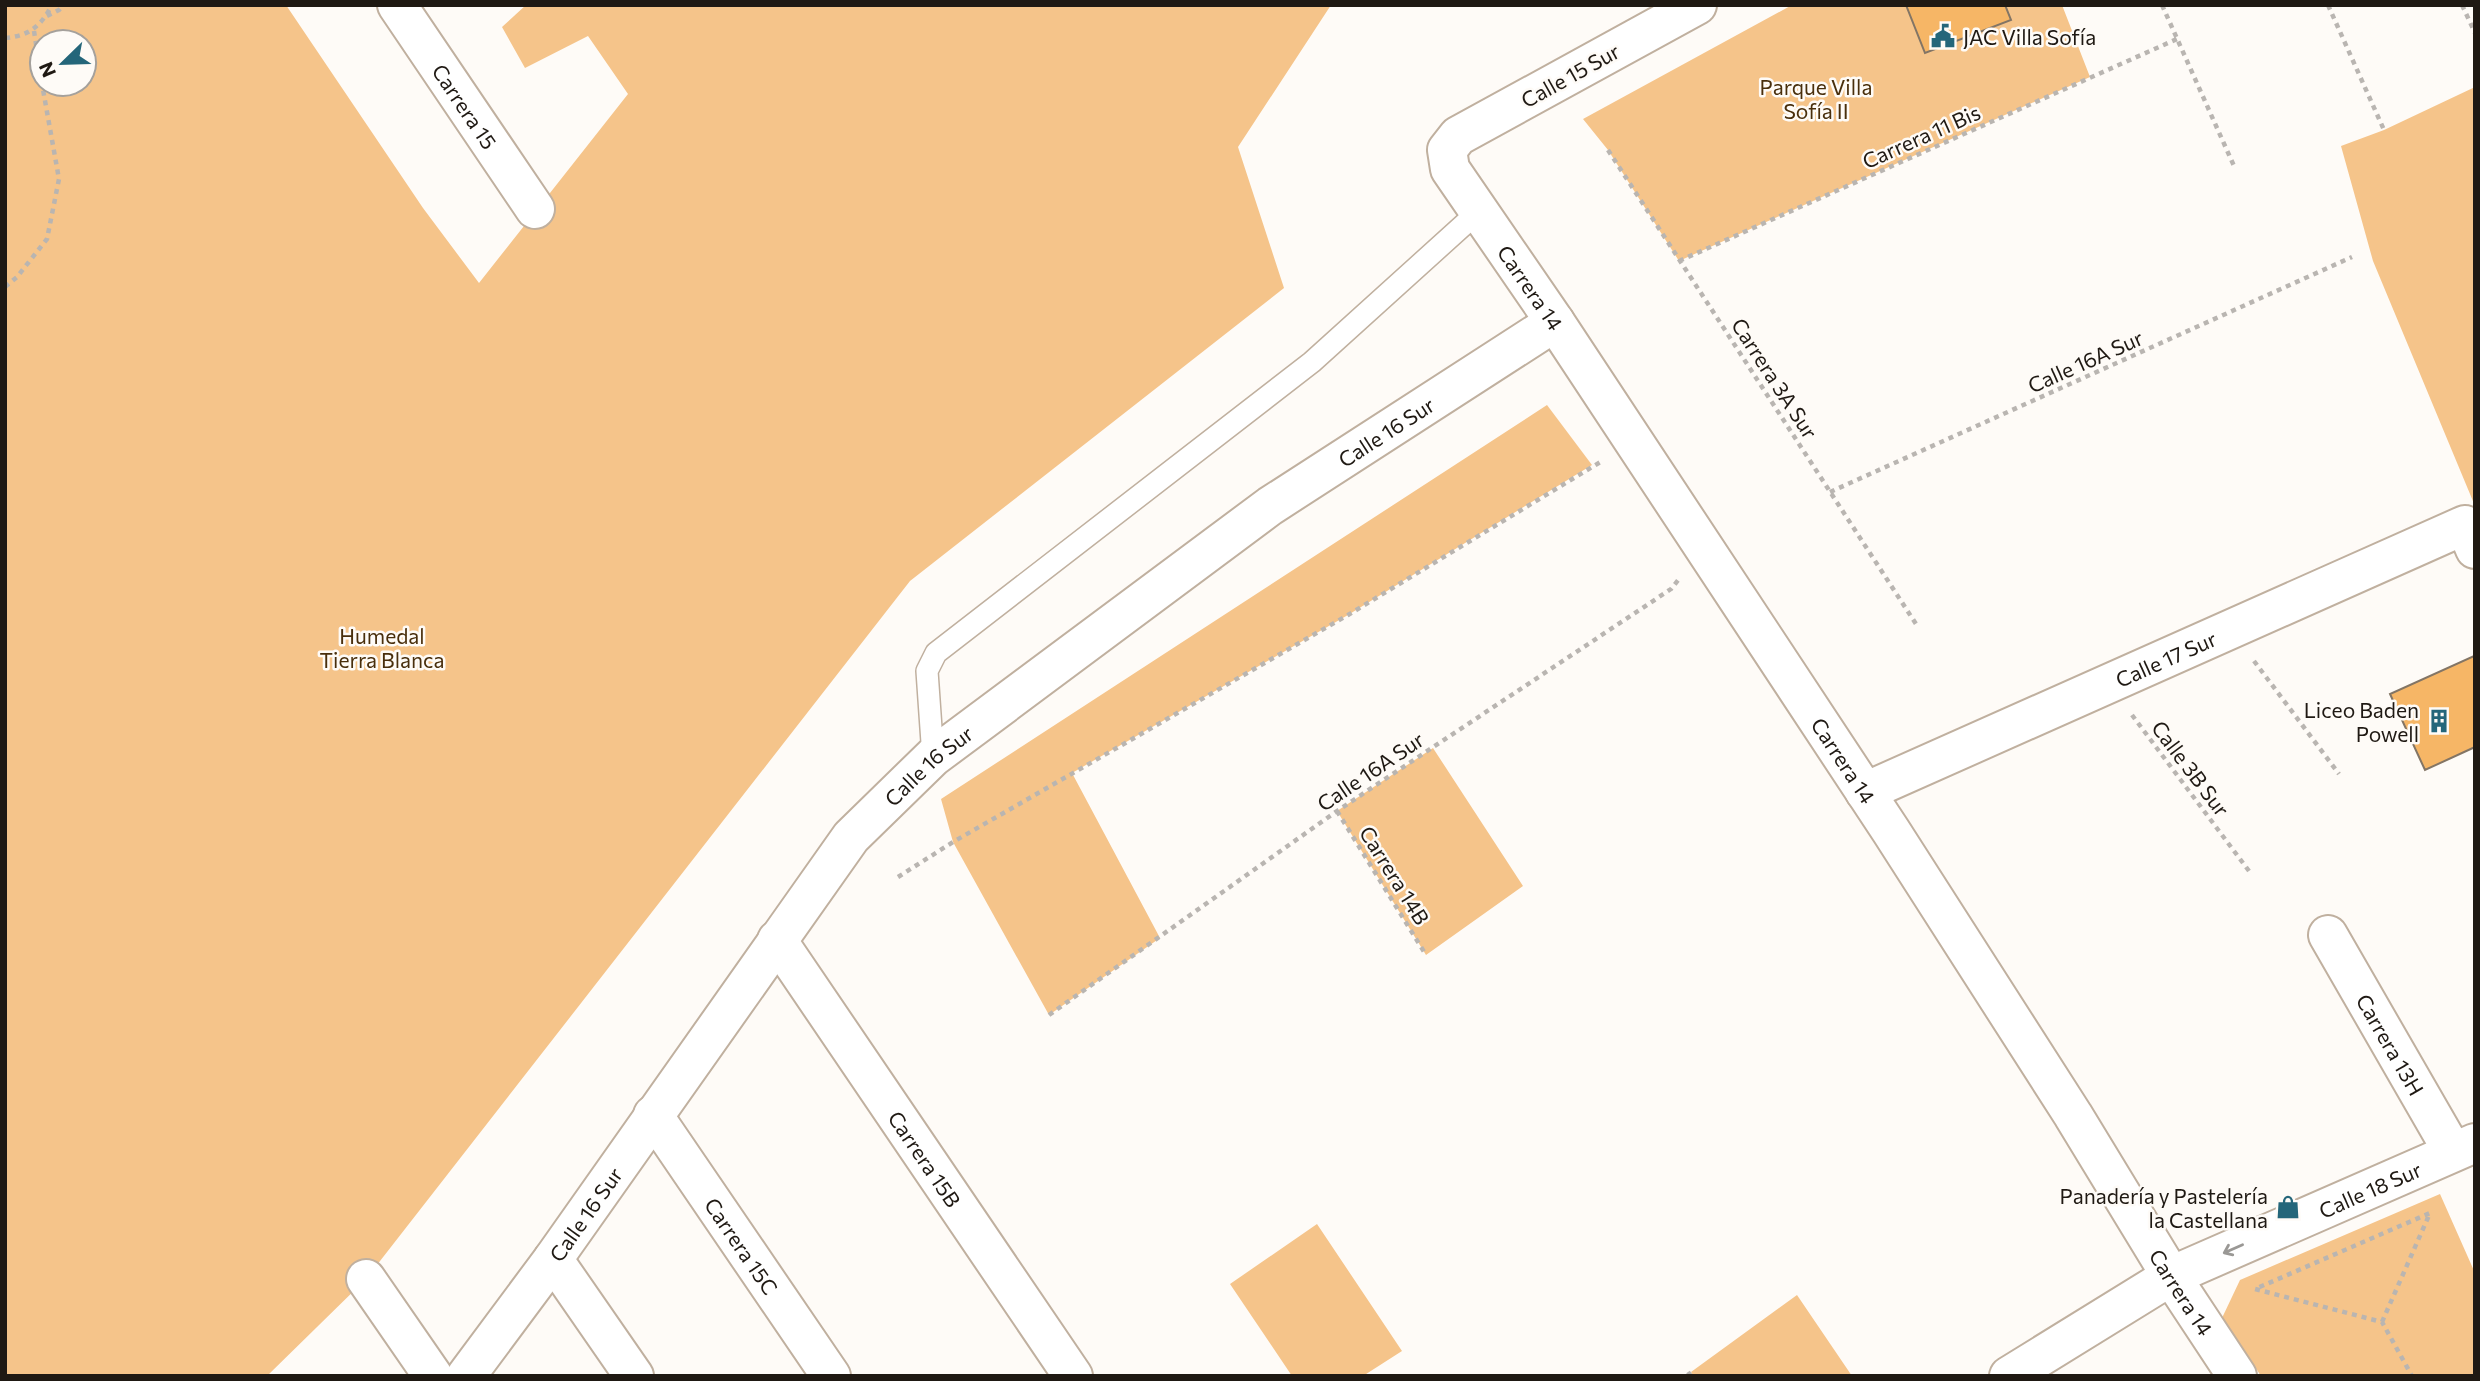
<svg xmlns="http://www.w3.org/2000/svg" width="2480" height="1381" font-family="Commissioner,sans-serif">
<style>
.green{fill:#f5c48a;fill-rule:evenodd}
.building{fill:#f6b666;stroke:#837565;stroke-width:2}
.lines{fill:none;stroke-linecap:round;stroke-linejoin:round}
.service-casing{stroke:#c0b09f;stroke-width:24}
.minor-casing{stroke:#c0b09f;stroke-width:42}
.tertiary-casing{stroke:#c0b09f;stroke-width:42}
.path{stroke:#b9b5b1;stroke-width:4.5;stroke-dasharray:5 5;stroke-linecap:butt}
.service{stroke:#fff;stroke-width:21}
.minor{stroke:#fff;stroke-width:38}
.tertiary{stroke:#fff;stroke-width:38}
.oneway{stroke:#9a9895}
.labels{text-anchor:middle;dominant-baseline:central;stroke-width:5;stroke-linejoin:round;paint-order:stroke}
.poi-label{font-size:21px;fill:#1f1913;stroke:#fefbf7;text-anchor:end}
.street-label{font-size:21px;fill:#1f1913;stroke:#fefbf7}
.park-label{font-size:21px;fill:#492f0c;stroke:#fefbf7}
</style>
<rect width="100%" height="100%" fill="#fefbf7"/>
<path class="green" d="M 5,5 L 286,5 L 423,208 L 479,283 L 628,94 L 588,36 L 525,68 L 502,27 L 526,5 L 1331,5 L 1238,147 L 1284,288 L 910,581 L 366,1279 L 267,1376 L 5,1376 ZM 42,42 L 84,42 L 84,84 L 42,84 Z
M 1792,5 L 2062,5 L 2090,77 L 1679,261 L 1608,150 L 1583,119 Z
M 2475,87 L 2475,506 L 2373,261 L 2341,146 L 2384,130 Z
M 1547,405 L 1592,465 L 1348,615 L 1072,773 L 1160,938 L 1049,1015 L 953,842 L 941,799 Z
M 1433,748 L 1523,886 L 1426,955 L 1337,811 Z
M 2440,1194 L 2475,1273 L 2475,1376 L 2261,1376 L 2222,1318 L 2240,1280 Z
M 1317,1224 L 1402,1351 L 1363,1376 L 1292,1376 L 1230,1284 Z
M 1797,1295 L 1852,1376 L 1693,1376 L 1691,1372 Z"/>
<path class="building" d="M 1906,5 L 2005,5 L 2011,20 L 1925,53 Z
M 2474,656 L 2475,747 L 2425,770 L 2390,694 Z"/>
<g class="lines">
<g class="service-casing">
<path id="service" d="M 933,757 L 927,671 L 936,653 L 1312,362 L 1479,211"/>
</g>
<g class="minor-casing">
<g id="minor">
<path id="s1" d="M 397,5 L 535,209"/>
<path id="s2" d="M 1865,792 L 2465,525 L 2475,549"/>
<path id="s3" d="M 2328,935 L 2453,1152"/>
<path id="s4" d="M 777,940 L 1073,1376"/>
<path id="s5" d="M 653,1115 L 831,1376"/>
<path d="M 553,1259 L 634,1376"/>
<path d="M 366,1279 L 433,1376"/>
<path id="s6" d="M 466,1376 L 553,1259 L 851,837 L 933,757 L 1270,506 L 1555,322"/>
<path d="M 2009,1376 L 2171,1276"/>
</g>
</g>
<g class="tertiary-casing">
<g id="tertiary">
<path id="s7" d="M 1697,5 L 1458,136 L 1447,150 L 1450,169 L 1555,322 L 1891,831 L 2073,1115 L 2171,1276 L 2237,1376"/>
<path id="s8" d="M 2171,1276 L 2475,1143"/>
</g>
</g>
<path class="path" d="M 2162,5 L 2234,166
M 2328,5 L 2384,130
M 2462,5 L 2475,33
M 47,16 L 59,10 L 63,5
M 34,31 L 42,83
M 5,38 C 29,36 41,26 52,5
M 1608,150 L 1916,624
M 1679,261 L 2177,39
M 5,287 L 17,277 L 47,239 L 59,179 L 42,84
M 1830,492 L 2352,257
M 2254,661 L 2339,774
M 2132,715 L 2249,871
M 1337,811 L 1426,955
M 898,877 L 953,842 L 1348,615 L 1602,461
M 1049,1015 L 1337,811 L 1671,589 L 1679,579
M 2382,1322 L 2430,1213 L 2255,1289 L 2382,1322 L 2412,1376
M 1688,1372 L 1691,1376"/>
<use href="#service" class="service"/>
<use href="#minor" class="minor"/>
<use href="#tertiary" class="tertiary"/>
</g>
<defs><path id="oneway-shaft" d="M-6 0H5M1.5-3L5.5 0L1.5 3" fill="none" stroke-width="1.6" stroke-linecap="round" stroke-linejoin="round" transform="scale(1.75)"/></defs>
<use class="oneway" href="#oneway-shaft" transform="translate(2233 1249) rotate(156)"/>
<defs>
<g id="civic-bare" transform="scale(1.89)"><path d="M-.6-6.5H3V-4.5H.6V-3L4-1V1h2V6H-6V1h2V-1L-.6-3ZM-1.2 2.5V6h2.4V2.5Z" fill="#24667a" stroke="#fefbf7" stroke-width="2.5" paint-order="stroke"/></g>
<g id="building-bare" transform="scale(1.89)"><path d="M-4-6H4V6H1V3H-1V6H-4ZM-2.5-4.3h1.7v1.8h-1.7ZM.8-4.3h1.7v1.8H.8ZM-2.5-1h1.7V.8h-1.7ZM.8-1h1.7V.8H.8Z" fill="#24667a" stroke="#fefbf7" stroke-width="2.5" paint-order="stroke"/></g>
<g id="shop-bare" transform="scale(1.89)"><path d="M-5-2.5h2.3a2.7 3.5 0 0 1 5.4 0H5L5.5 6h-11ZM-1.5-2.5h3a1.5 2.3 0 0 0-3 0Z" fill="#24667a" stroke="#fefbf7" stroke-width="2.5" paint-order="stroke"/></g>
</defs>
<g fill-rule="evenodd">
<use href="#civic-bare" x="1943" y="36"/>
<use href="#building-bare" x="2439" y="721"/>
<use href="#shop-bare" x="2288" y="1207"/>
</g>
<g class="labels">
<g class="poi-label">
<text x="1963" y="36" text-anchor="start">JAC Villa Sofía</text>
<text x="2419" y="709">Liceo Baden<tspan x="2419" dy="24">Powell</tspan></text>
<text x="2268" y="1195">Panadería y Pastelería<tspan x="2268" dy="24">la Castellana</tspan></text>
</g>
<g class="street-label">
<text transform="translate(1570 75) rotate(-29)">Calle 15 Sur</text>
<text stroke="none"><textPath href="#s1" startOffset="122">Carrera 15</textPath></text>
<text transform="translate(1921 136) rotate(-24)">Carrera 11 Bis</text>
<text stroke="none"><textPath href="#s7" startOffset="453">Carrera 14</textPath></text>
<text transform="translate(2085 361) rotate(-24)">Calle 16A Sur</text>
<text transform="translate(1775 378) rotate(57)">Carrera 3A Sur</text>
<text stroke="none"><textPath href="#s6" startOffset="1335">Calle 16 Sur</textPath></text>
<text stroke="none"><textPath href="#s2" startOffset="329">Calle 17 Sur</textPath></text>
<text stroke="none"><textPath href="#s7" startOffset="1020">Carrera 14</textPath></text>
<text stroke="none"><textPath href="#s6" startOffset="768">Calle 16 Sur</textPath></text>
<text transform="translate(2191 768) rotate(53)">Calle 3B Sur</text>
<text transform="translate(1370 771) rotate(-34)">Calle 16A Sur</text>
<text transform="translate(1395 875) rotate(58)">Carrera 14B</text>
<text stroke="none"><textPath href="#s3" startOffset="126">Carrera 13H</textPath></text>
<text stroke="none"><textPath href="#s4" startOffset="264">Carrera 15B</textPath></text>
<text stroke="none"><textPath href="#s8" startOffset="217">Calle 18 Sur</textPath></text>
<text stroke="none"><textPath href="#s6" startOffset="201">Calle 16 Sur</textPath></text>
<text stroke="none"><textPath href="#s5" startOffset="158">Carrera 15C</textPath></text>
<text stroke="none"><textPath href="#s7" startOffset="1650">Carrera 14</textPath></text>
</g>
<g class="park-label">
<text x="1816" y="86">Parque Villa<tspan x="1816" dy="24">Sofía II</tspan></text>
<text x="382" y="635">Humedal<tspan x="382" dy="24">Tierra Blanca</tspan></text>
</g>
</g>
<rect width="2480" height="1381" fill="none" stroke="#1f1913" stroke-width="14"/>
<g transform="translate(63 63) rotate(247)"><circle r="33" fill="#fefbf7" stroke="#a5a19c" stroke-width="2"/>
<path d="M0-5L12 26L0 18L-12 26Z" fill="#24667a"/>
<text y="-10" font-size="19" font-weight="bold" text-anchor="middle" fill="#1f1913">N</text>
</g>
</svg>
